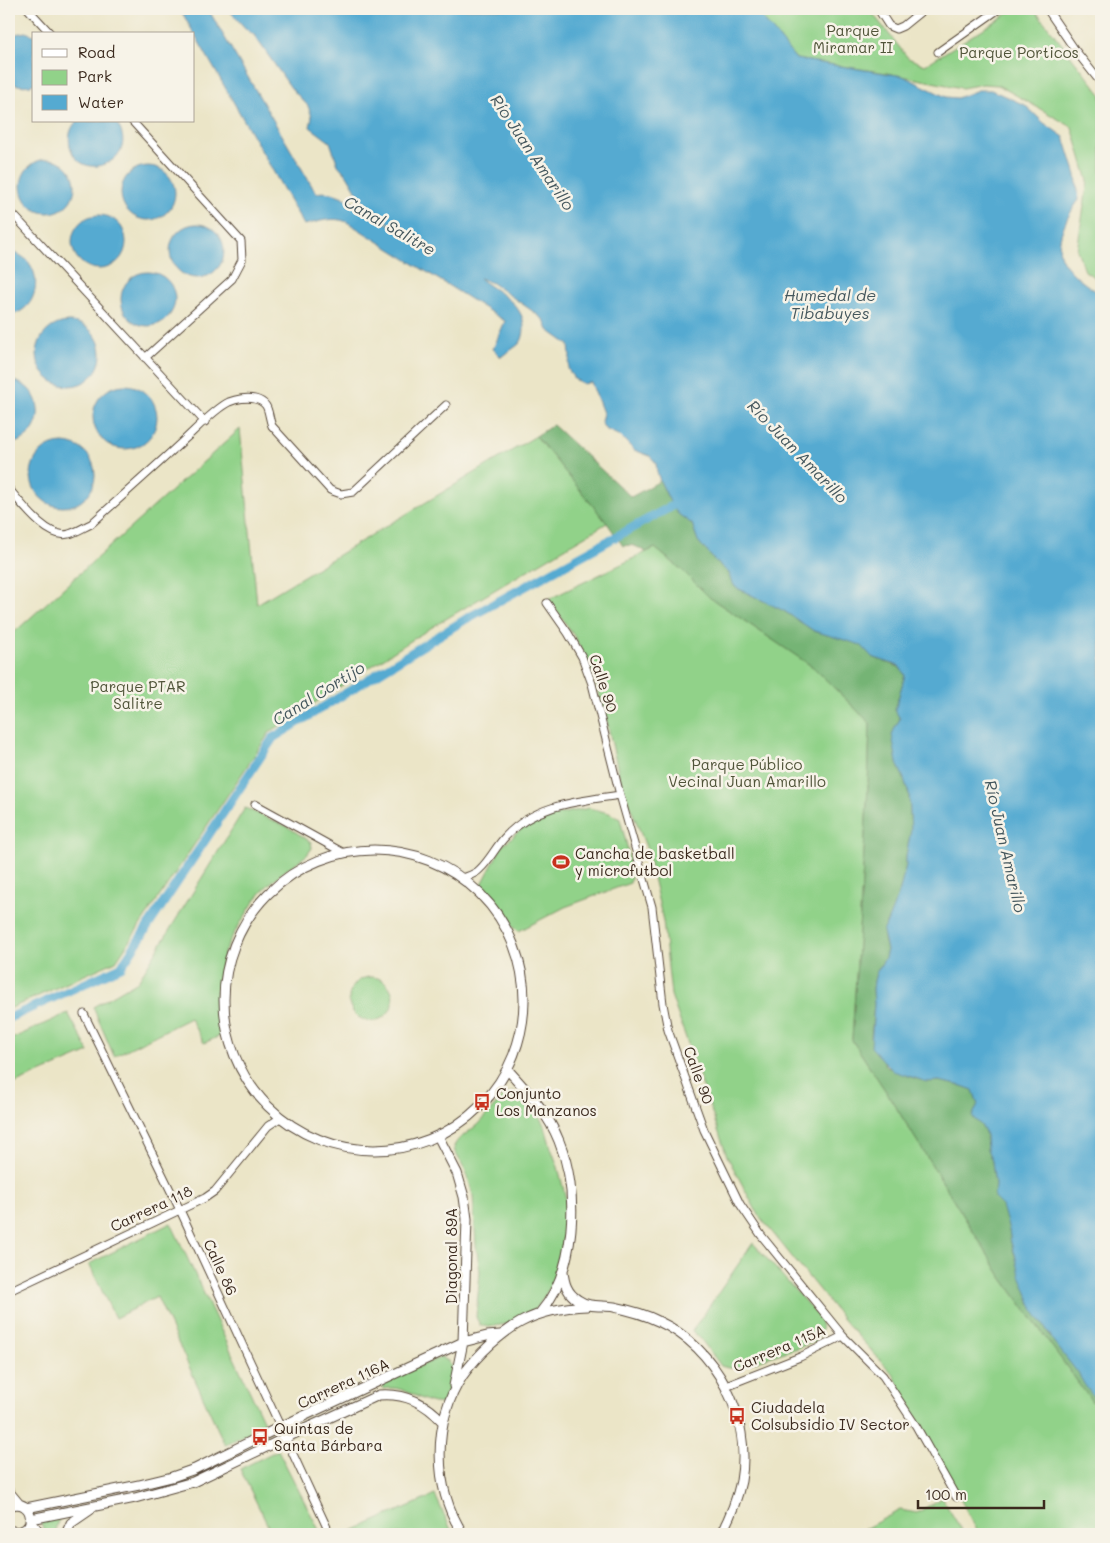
<svg xmlns="http://www.w3.org/2000/svg" width="1110" height="1543" font-family="Mali,sans-serif">
<style>
.green{fill:#91d289;stroke:#667e54}
.forest{fill:#74b475;stroke:#586f4a}
.water{fill:#55aad1;stroke:#486a78}
.lines{fill:none;stroke-linecap:round;stroke-linejoin:round}
.canal{stroke:#55aad1;stroke-width:9}
.street-casing{stroke:#554637;stroke-width:9}
.secondary-casing{stroke:#554637;stroke-width:11}
.street{stroke:#fff;stroke-width:7}
.secondary{stroke:#fff;stroke-width:9}
.labels{text-anchor:middle;dominant-baseline:central;stroke-width:5;stroke-linejoin:round;paint-order:stroke}
.park-label{font-size:15px;fill:#505439;stroke:#f7f3e8}
.street-label{font-size:15px;fill:#3b2a1e;stroke:#f7f3e8}
.poi-label{font-size:15px;fill:#3b2a1e;stroke:#f7f3e8;text-anchor:start}
.water-label{font-size:16px;font-style:italic;fill:#44575d;stroke:#f7f3e8}
</style>
<rect width="100%" height="100%" fill="#f7f3e8"/>
<filter id="ink" filterUnits="userSpaceOnUse"><feTurbulence type="fractalNoise" baseFrequency=".02" numOctaves="2"/><feDisplacementMap in="SourceGraphic" scale="10" xChannelSelector="R" yChannelSelector="G"/><feConvolveMatrix kernelMatrix="1 2 1 2 8 2 1 2 1" color-interpolation-filters="sRGB"/></filter>
<filter id="wash" filterUnits="userSpaceOnUse"><feTurbulence type="fractalNoise" baseFrequency=".0096" numOctaves="4" result="noise"/><feDisplacementMap in="SourceGraphic" scale="20" xChannelSelector="R" yChannelSelector="G"/><feGaussianBlur stdDeviation="1.12" result="paint"/><feColorMatrix in="noise" values="0 0 0 0 0 0 0 0 0 0 0 0 0 0 0 0 0 1.4 0 .05"/><feComposite in="paint" operator="in"/></filter>
<g filter="url(#wash)">
<rect width="100%" height="100%" fill="#ebe5c7"/>
<path class="green" d="M 755,9 L 869,9 L 908,58 L 925,65 L 1015,9 L 1034,9 L 1101,94 L 1101,282 L 1085,271 L 1077,250 L 1088,181 L 1072,127 L 998,85 L 983,84 L 962,88 L 887,73 L 796,59 Z
M 240,429 L 257,604 L 536,436 L 607,523 L 429,629 L 270,732 L 116,961 L 9,1009 L 9,637 Z
M 655,548 L 682,570 L 709,597 L 813,667 L 870,723 L 868,788 L 852,1040 L 889,1096 L 1001,1276 L 1101,1414 L 1101,1534 L 979,1534 L 893,1374 L 845,1322 L 759,1216 L 727,1156 L 671,995 L 663,921 L 646,847 L 620,780 L 606,717 L 595,682 L 588,662 L 574,636 L 549,599 Z
M 245,808 L 288,827 L 311,842 L 312,848 L 307,855 L 282,873 L 267,886 L 255,900 L 230,940 L 224,953 L 221,967 L 216,997 L 220,1036 L 204,1043 L 190,1018 L 114,1056 L 93,1007 L 138,981 Z
M 589,808 L 609,813 L 620,819 L 627,846 L 631,879 L 630,883 L 565,907 L 519,931 L 512,926 L 497,906 L 480,888 L 502,846 L 526,825 L 546,817 Z
M349 999a22 22 0 1 1 44 0a22 22 0 1 1-44 0Z
M 68,1013 L 89,1052 L 9,1086 L 9,1040 Z
M 512,1092 L 523,1097 L 536,1111 L 545,1127 L 551,1148 L 558,1167 L 566,1199 L 563,1242 L 560,1261 L 551,1286 L 537,1308 L 506,1324 L 489,1327 L 480,1325 L 476,1317 L 480,1272 L 476,1245 L 473,1195 L 466,1171 L 455,1152 L 454,1146 L 458,1140 L 477,1125 L 503,1097 Z
M 171,1223 L 265,1424 L 225,1445 L 157,1297 L 115,1318 L 89,1264 Z
M 753,1243 L 818,1316 C 824,1326 822,1334 815,1342 L 736,1368 L 728,1368 L 721,1366 L 700,1338 L 692,1331 Z
M 441,1357 L 448,1361 L 453,1369 L 445,1403 C 421,1407 408,1383 383,1389 L 381,1383 Z
M 278,1450 L 321,1534 L 272,1534 L 240,1469 Z
M 435,1495 L 453,1534 L 345,1534 Z
M 942,1498 L 964,1534 L 855,1534 L 900,1510 L 917,1513 Z
M 60,1517 L 56,1526 L 55,1534 L 48,1534 L 39,1522 Z"/>
<path class="forest" d="M 553,425 L 631,497 L 660,481 L 667,496 L 678,514 L 692,524 L 698,541 L 715,561 L 729,573 L 730,578 L 735,587 L 784,611 L 814,631 L 862,645 L 872,657 L 899,667 L 905,675 L 895,710 L 900,719 L 895,727 L 893,735 L 897,763 L 904,779 L 909,794 L 911,830 L 906,856 L 906,865 L 900,890 L 891,915 L 886,923 L 884,939 L 887,950 L 885,958 L 876,973 L 874,981 L 873,989 L 874,1004 L 871,1037 L 876,1053 L 882,1058 L 887,1067 L 911,1077 L 927,1082 L 939,1081 L 962,1086 L 973,1090 L 978,1104 L 972,1117 L 981,1125 L 986,1135 L 987,1149 L 992,1161 L 995,1185 L 994,1198 L 1002,1205 L 1006,1217 L 1009,1230 L 1011,1243 L 1030,1302 L 1053,1341 L 1078,1373 L 1092,1395 L 1101,1404 L 1101,1414 L 1001,1276 L 889,1096 L 852,1040 L 868,788 L 870,723 L 813,667 L 709,597 L 682,570 L 655,548 L 646,552 C 638,547 633,544 623,546 L 607,523 L 536,436 Z"/>
<path class="water" d="M 180,9 L 208,9 L 316,193 C 325,191 334,193 343,197 L 393,227 L 382,215 L 368,206 L 360,197 L 347,175 L 338,165 L 330,142 L 310,127 L 312,117 L 308,106 L 291,88 L 254,35 L 246,29 L 228,9 L 755,9 L 796,59 L 903,76 L 946,97 L 957,98 L 978,90 L 991,90 L 1025,105 L 1044,123 L 1064,137 L 1076,175 L 1079,200 C 1068,214 1052,244 1063,261 C 1072,275 1087,286 1101,294 L 1101,1401 L 1092,1395 L 1084,1384 L 1078,1373 L 1053,1341 L 1049,1333 L 1035,1313 L 1020,1275 L 1015,1254 L 1011,1243 L 1009,1230 L 1002,1206 L 994,1198 L 995,1185 L 992,1161 L 987,1149 L 986,1135 L 981,1125 L 972,1117 L 978,1104 L 973,1090 L 962,1086 L 939,1081 L 927,1082 L 893,1071 L 871,1047 L 874,1004 L 873,989 L 874,981 L 876,973 L 885,958 L 887,950 L 883,932 L 900,890 L 906,865 L 906,856 L 911,830 L 909,794 L 904,779 L 897,763 L 892,735 L 895,727 L 900,719 L 895,710 L 905,675 L 899,666 L 872,657 L 861,645 L 814,631 L 784,611 L 735,587 L 730,578 L 729,573 L 715,561 L 698,541 L 692,524 L 678,514 L 672,506 L 660,481 L 657,472 L 656,463 L 650,456 L 634,450 L 620,436 L 605,429 L 601,422 L 603,413 L 591,382 L 584,384 L 574,379 L 568,369 L 570,357 L 569,345 L 548,330 L 544,320 L 531,310 L 492,283 L 479,278 C 495,292 524,302 524,328 C 524,332 523,339 520,343 C 515,348 507,352 501,357 L 493,349 L 505,321 L 347,222 C 333,216 318,222 304,225 Z
M 25,32 L 34,35 L 34,84 C 25,87 16,86 9,81 L 9,38 L 16,34 Z
M 77,121 L 115,121 C 145,159 80,187 70,146 C 68,137 70,128 77,121 Z
M21 186a27 27 0 1 1 54 0a27 27 0 1 1-54 0Z
M121 193a27 27 0 1 1 54 0a27 27 0 1 1-54 0Z
M72 242a27 27 0 1 1 54 0a27 27 0 1 1-54 0Z
M170 251a27 27 0 1 1 54 0a27 27 0 1 1-54 0Z
M 9,252 C 45,256 44,311 9,315 Z
M121 299a27 27 0 1 1 54 0a27 27 0 1 1-54 0Z
M37 354a32 32 0 1 1 64 0a32 32 0 1 1-64 0Z
M 9,380 C 48,385 48,439 9,444 Z
M93 417a32 32 0 1 1 64 0a32 32 0 1 1-64 0Z
M31 475a32 32 0 1 1 64 0a32 32 0 1 1-64 0Z"/>
<g class="lines">
<path class="canal" d="M 9,1018 L 121,967 L 273,738 L 466,619 L 672,506"/>
</g>
</g>
<g filter="url(#ink)">
<g class="lines">
<g class="street-casing">
<path id="street" d="M 28,9 L 51,34
M 878,9 L 889,26 L 896,29 L 903,26 L 924,9
M 1047,9 L 1075,50 L 1101,83
M 938,52 L 999,9
M 132,121 L 241,241 L 242,260 L 232,279 L 145,358
M 9,210 L 205,422
M 9,489 C 21,503 48,540 69,534 C 77,532 84,527 91,524 C 122,496 154,468 185,439 C 196,429 216,408 229,402 C 236,399 247,397 255,399 C 271,403 267,414 272,426 L 330,490 L 341,494 L 353,492 L 446,405
M 547,603 L 568,633 L 582,657 L 592,684 L 620,795 L 652,907 L 663,1004 L 668,1030 L 704,1130 L 740,1204 L 761,1235 L 843,1336 L 883,1376 L 916,1426 L 956,1497
M 255,804 L 342,852
M 463,878 C 468,876 476,874 480,869 C 490,860 496,846 506,836 C 536,804 579,801 620,795
M 84,1014 L 180,1210 L 330,1534
M 9,1291 L 205,1198 L 215,1191 L 268,1126 L 280,1118
M 726,1386 L 800,1357 L 843,1336"/>
</g>
<g class="secondary-casing">
<path id="secondary" d="M224 1000a150 150 0 1 1 300 0a150 150 0 1 1-300 0Z
M 508,1070 C 528,1092 548,1113 559,1141 C 580,1192 576,1271 540,1313
M 438,1136 L 457,1173 L 464,1197 L 467,1219 L 463,1342 L 454,1386
M 563,1271 C 564,1283 567,1293 578,1300 C 589,1308 602,1305 614,1307 C 629,1310 644,1314 658,1321 C 717,1348 752,1417 741,1481 C 737,1500 730,1517 721,1534
M 9,1492 L 19,1504
M 9,1506 C 36,1495 39,1540 9,1530
M 26,1508 L 139,1485 L 172,1477 L 195,1469 L 280,1427 L 463,1342 L 487,1336 L 500,1335
M 31,1519 L 135,1498 L 193,1482 L 285,1438 L 379,1395 C 405,1393 425,1402 443,1422
M 30,1521 L 41,1534
M 66,1534 L 71,1523 L 90,1510
M 463,1534 C 433,1488 432,1422 463,1375 C 471,1364 480,1354 491,1344 C 500,1336 510,1328 521,1322 C 542,1311 564,1307 587,1306"/>
</g>
<use href="#street" class="street"/>
<use href="#secondary" class="secondary"/>
</g>
</g>
<defs>
<g id="stadium-bare" transform="scale(1.35)"><path d="M0-5a6.5 5 0 1 0 0 10a6.5 5 0 1 0 0-10ZM-3.5-1.8h7v3.6h-7Z" fill="#c8321e" stroke="#f7f3e8" stroke-width="2.5" paint-order="stroke"/></g>
<g id="bus-bare" transform="scale(1.35)"><path d="M-5-6H5V4H4V6H2V4H-2V6H-4V4H-5ZM-3.5-4V0h7V-4ZM-3.5 1.2v1.5H-2V1.2ZM2 1.2v1.5H3.5V1.2Z" fill="#c8321e" stroke="#f7f3e8" stroke-width="2.5" paint-order="stroke"/></g>
</defs>
<g fill-rule="evenodd">
<use href="#stadium-bare" x="561" y="862"/>
<use href="#bus-bare" x="482" y="1102"/>
<use href="#bus-bare" x="737" y="1416"/>
<use href="#bus-bare" x="260" y="1437"/>
</g>
<g class="labels">
<g class="park-label">
<text x="853" y="30">Parque<tspan x="853" dy="17">Miramar II</tspan></text>
<text x="1019" y="52">Parque Porticos</text>
<text x="138" y="686">Parque PTAR<tspan x="138" dy="17">Salitre</tspan></text>
<text x="747" y="764">Parque Público<tspan x="747" dy="17">Vecinal Juan Amarillo</tspan></text>
</g>
<g class="street-label">
<text transform="translate(604 683) rotate(72)">Calle 90</text>
<text transform="translate(699 1075) rotate(70)">Calle 90</text>
<text transform="translate(151 1208) rotate(-25)">Carrera 118</text>
<text transform="translate(451 1256) rotate(-90)">Diagonal 89A</text>
<text transform="translate(221 1267) rotate(65)">Calle 86</text>
<text transform="translate(779 1348) rotate(-23)">Carrera 115A</text>
<text transform="translate(343 1383) rotate(-25)">Carrera 116A</text>
</g>
<g class="poi-label">
<text x="575" y="853">Cancha de basketball<tspan x="575" dy="17">y microfutbol</tspan></text>
<text x="496" y="1093">Conjunto<tspan x="496" dy="17">Los Manzanos</tspan></text>
<text x="751" y="1407">Ciudadela<tspan x="751" dy="17">Colsubsidio IV Sector</tspan></text>
<text x="274" y="1428">Quintas de<tspan x="274" dy="17">Santa Bárbara</tspan></text>
</g>
<g class="water-label">
<text transform="translate(533 152) rotate(56)">Río Juan Amarillo</text>
<text transform="translate(390 225) rotate(30)">Canal Salitre</text>
<text x="830" y="294">Humedal de<tspan x="830" dy="18">Tibabuyes</tspan></text>
<text transform="translate(798 451) rotate(46)">Río Juan Amarillo</text>
<text transform="translate(318 693) rotate(-32)">Canal Cortijo</text>
<text transform="translate(1006 846) rotate(77)">Río Juan Amarillo</text>
</g>
</g>
<rect width="1110" height="1543" fill="none" stroke="#f7f3e8" stroke-width="30"/>
<rect x="32" y="32" width="162" height="90" fill="#f7f3e8" stroke="#aca397"/>
<rect x="42" y="49" width="25" height="8" fill="#ffffff" stroke="#aca397"/>
<text x="78" y="58" font-size="15" fill="#3b2a1e">Road</text>
<rect x="42" y="70" width="25" height="15" fill="#91d289" stroke="#aca397"/>
<text x="78" y="82" font-size="15" fill="#3b2a1e">Park</text>
<rect x="42" y="95" width="25" height="15" fill="#55aad1" stroke="#aca397"/>
<text x="78" y="108" font-size="15" fill="#3b2a1e">Water</text>
<path d="M918 1500v8h126v-8" fill="none" stroke="#3b2a1e" stroke-width="2.5"/>
<text x="925" y="1500" font-size="15" fill="#3b2a1e" stroke="#f7f3e8" stroke-width="4" paint-order="stroke">100 m</text>
</svg>
